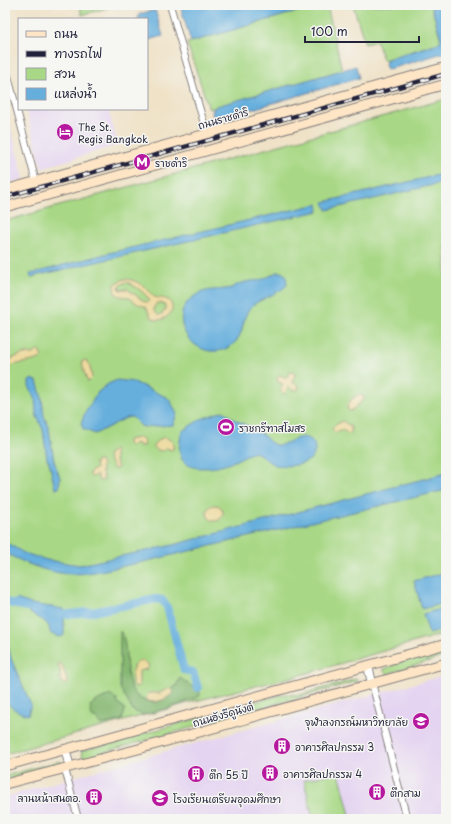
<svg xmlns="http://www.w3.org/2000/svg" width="451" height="824" font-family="'Playpen Sans','Playpen Sans Thai',sans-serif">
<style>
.built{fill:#e4d3f1}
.green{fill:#a8d885;stroke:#657d60}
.forest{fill:#86b872;stroke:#546d56}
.sand{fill:#eeda9e;stroke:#887e6c;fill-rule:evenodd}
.water{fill:#66afdd;stroke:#44688c}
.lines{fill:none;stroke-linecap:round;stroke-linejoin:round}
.canal{stroke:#66afdd;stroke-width:8}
.minor-casing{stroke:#888281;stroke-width:8}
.tertiary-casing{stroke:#888281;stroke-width:10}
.secondary-casing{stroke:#888281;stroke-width:11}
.minor{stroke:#fff;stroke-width:6}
.tertiary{stroke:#fff;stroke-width:8}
.secondary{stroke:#fde5c5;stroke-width:9}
.rail-casing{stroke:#22223b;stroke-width:4}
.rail{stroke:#f6f6f2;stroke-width:2.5;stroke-dasharray:8;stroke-linecap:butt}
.labels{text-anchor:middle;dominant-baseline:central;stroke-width:3;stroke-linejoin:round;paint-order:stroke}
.street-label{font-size:10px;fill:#22223b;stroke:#f6f6f2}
.poi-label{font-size:10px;fill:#22223b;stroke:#f6f6f2;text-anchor:start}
</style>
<rect width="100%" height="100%" fill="#f6f6f2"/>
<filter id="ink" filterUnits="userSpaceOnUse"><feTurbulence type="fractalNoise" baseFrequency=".025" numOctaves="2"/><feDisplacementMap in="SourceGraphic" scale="8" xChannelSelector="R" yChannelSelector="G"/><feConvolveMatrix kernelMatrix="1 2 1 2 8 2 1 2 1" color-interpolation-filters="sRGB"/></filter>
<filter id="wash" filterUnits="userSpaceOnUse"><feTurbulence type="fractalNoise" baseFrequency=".012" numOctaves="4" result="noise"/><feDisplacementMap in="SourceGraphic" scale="16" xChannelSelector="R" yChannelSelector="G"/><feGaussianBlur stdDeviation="0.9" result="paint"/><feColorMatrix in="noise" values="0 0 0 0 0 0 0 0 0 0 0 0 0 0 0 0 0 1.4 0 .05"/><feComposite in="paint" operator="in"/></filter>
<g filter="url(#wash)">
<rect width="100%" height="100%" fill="#efe2c7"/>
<path class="built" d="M 5,107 L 24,179 L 5,184 Z
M 26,109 L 108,109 L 118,145 L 42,168 Z
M 446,675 L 446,819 L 5,819 L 5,797 L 145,757 Z"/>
<path class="green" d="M 80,5 L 106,5 L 107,8 L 82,15 Z
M 320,5 L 327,5 L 342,70 L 209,109 L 187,43 Z
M 353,5 L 431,5 L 441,40 L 438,43 L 383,60 L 377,41 L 365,44 Z
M 446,99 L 446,633 L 301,675 L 195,701 L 5,754 L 5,221 Z
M 446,653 L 446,656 L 387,674 L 383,670 C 395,663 410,659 423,656 C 431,654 438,655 446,653 Z
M 355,679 L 358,679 L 358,681 L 83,758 L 81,751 L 284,694 L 300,695 Z
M 60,761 L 62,763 L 60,765 L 5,780 L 5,776 Z
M 339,772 L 351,819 L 313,819 L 304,780 Z"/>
<path class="forest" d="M 120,631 C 133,647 116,696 150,702 C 158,703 167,699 173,693 L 172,689 L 176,686 L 180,678 L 200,692 L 200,696 L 171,708 L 144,715 L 133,711 L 120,688 Z
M 112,695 L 117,700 L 118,704 L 121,705 L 125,710 L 122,720 L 105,724 L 100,724 L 98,720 L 92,717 L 90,706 C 97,700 103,697 112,695 Z"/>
<path class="sand" d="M 124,279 C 133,279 143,284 149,291 C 151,292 151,294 153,296 C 157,299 164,297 168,300 C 179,309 166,321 156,320 L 151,317 L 146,307 L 138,304 L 128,297 L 120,296 L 116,294 L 114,291 L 115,284 ZM 126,282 C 133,284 147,294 149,300 L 148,302 L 145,302 L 130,291 L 127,289 L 120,290 L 119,286 ZM 157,303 L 161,303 L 165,305 L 166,309 L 162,314 L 158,315 L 154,311 L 154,307 Z
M 39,350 L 42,358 C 30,363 21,362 8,367 L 6,366 L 6,361 L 23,354 L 33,354 Z
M 86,360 L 90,367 L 92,378 L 88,382 C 86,379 82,365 82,361 Z
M 290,372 L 295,373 L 295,376 L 293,379 L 292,383 L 298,384 L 299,388 L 295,391 L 288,387 L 286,393 L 284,394 L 280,390 L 283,384 L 278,382 L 277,378 L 280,375 L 287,378 Z
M 357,395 L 361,395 L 364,397 L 364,399 L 351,411 L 349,411 L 347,407 L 350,401 Z
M 343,421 L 351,427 L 351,433 L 348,434 L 343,430 L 335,433 L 334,432 L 332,428 L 337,424 Z
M 165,437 L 173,442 L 173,449 L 171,450 L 167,448 L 162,451 L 157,450 L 154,447 L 154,444 L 160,439 Z
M 137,438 L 142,438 L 144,441 L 143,446 L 139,446 L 137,443 L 130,446 L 128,444 L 128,440 Z
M 114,450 L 115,452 L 115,460 L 118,468 L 114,469 L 109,460 L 108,454 Z
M 98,461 L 100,461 C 103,465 101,467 102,472 C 102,475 104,476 104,480 L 99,481 L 97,475 L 92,477 L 89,474 L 91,471 L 96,469 L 95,464 L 95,462 Z
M207 513a8 8 0 1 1 16 0a8 8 0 1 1-16 0Z
M 141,661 L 147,663 L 149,667 L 147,669 L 139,671 L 139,686 L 134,687 C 130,678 130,663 141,661 Z
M 60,663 L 63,667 L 68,683 L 65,685 C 58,681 61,677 60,670 C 59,668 58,666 58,664 Z
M 168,688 L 172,689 L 173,693 C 166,700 157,703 148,701 L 146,698 L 148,693 L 160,693 Z"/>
<path class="water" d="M 180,5 L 320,5 L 191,42 Z
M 431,5 L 439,5 L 446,29 L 446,52 L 393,68 L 387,69 L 385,65 L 386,60 L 439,43 L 441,39 Z
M 155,10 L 163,36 L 149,40 L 147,35 L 147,19 L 138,19 L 139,14 Z
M 356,66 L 359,78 L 218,119 L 214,117 L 212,114 L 213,109 L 217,106 Z
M 446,173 L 446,182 L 327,210 L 324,202 Z
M 318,204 L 319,211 L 31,277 L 30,274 L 109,253 Z
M 277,272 L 281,272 L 286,275 L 287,285 C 278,295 255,300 249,309 C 240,323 246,340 225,349 C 194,362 162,316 196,295 C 207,288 219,291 231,288 C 235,287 238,283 242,283 C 248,281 254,281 260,280 C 266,278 272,275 277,272 Z
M 32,379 L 37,381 L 42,398 L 44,416 L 49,428 L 54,461 L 60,478 L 59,488 L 55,489 L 49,462 L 47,459 L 43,430 L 36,414 L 35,398 L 29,386 L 29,381 Z
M 117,380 L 134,382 L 166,397 L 170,400 L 177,414 L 173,425 L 144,427 L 141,426 L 132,417 L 126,418 L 95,434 L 83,429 L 81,423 L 85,413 L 98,392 L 108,384 Z
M 223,411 C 228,414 233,419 238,421 C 249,427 254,427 264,436 C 268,440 271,444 276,445 C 287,447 299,431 311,440 C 314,442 315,446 315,450 C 314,466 288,467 276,465 C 268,463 263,455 255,452 C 246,454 238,460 230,463 C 221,467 211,468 202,468 C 177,468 177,450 182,431 L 201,419 Z
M 446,473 L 446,490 L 139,563 C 117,567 94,574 72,574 C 49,574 25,563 5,553 L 5,542 L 24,553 L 47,560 L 80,565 L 173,545 Z
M 446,572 L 446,603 L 422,609 L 414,581 Z
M 16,599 L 31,604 L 64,609 L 64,635 L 61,637 L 51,634 C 49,631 50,628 48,625 C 42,617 31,617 26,608 L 14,606 Z
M 446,607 L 446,629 L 429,634 L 423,614 Z
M 5,636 L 12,661 L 31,705 L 28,715 C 19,713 8,707 5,698 Z"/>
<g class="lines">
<path class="canal" d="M 5,602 L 26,607
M 54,614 L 61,615 L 97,611 L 156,599 L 162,600 L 167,607 L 184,670 L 193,672 L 198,688"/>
</g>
</g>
<g filter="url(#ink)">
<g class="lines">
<g class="minor-casing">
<path id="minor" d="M 170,5 L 207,134
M 5,65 L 36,182
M 372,683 L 407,819
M 65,769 L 78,819"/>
</g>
<g class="tertiary-casing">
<path id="tertiary" d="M 368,666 L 372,683
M 65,749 L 70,767"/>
</g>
<g class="secondary-casing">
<path id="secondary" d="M 5,190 L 446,67
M 5,207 L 446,84
M 5,766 L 446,644
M 5,784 L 142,748 L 446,663"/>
</g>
<use href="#minor" class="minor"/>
<use href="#tertiary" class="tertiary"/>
<use href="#secondary" class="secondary"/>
<g class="rail-casing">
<path id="rail" d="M 5,197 L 446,74"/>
</g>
<use href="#rail" class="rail"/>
</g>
</g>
<defs>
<g id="hotel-disc" transform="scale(0.9)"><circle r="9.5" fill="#b5179e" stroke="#f6f6f2"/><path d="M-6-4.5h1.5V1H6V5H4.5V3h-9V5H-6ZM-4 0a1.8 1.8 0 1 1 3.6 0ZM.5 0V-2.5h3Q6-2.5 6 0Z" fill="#fff"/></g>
<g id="metro-disc" transform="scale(0.9)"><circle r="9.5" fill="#b5179e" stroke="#f6f6f2"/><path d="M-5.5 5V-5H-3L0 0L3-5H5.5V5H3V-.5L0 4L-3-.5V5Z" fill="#fff"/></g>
<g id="stadium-disc" transform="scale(0.9)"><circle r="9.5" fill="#b5179e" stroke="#f6f6f2"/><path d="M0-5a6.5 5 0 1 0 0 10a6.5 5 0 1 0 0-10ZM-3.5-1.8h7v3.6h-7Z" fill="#fff"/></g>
<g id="university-disc" transform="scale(0.9)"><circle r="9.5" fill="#b5179e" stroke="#f6f6f2"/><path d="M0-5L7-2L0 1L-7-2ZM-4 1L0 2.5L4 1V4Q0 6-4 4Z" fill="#fff"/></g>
<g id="building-disc" transform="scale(0.9)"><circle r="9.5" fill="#b5179e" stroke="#f6f6f2"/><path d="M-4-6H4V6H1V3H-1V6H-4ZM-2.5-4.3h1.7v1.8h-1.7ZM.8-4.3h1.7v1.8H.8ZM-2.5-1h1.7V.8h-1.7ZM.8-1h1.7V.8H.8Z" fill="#fff"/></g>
<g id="school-disc" transform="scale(0.9)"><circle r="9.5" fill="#b5179e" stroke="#f6f6f2"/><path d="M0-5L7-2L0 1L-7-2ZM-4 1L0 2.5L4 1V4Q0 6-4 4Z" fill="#fff"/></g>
</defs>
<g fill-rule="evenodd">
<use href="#hotel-disc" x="65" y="132"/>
<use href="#metro-disc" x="142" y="162"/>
<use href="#stadium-disc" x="226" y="427"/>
<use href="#university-disc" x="421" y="721"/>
<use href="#building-disc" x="282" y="746"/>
<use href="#building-disc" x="270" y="773"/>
<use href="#building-disc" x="196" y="774"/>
<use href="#building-disc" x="377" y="792"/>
<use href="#building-disc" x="94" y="797"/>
<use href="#school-disc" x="160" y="798"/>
</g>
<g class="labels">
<g class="street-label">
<text transform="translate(223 118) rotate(-16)">ถนนราชดำริ</text>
<text transform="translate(223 714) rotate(-16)">ถนนอังรีดูนังต์</text>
</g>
<g class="poi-label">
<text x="78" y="126">The St.<tspan x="78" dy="12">Regis Bangkok</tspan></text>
<text x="155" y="162">ราชดำริ</text>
<text x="239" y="427">ราชกรีฑาสโมสร</text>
<text x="408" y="721" text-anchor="end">จุฬาลงกรณ์มหาวิทยาลัย</text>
<text x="295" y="746">อาคารศิลปกรรม 3</text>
<text x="283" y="773">อาคารศิลปกรรม 4</text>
<text x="209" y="774">ตึก 55 ปี</text>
<text x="390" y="792">ตึกสาม</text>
<text x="81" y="797" text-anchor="end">ลานหน้าสนตอ.</text>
<text x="173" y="798">โรงเรียนเตรียมอุดมศึกษา</text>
</g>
</g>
<rect width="451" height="824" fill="none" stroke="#f6f6f2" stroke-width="20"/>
<rect x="18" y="18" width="130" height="92" fill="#f6f6f2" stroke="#a1a1a9"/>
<rect x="26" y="31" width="20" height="6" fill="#fde5c5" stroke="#a1a1a9"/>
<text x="54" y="38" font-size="12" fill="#22223b">ถนน</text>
<rect x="26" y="51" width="20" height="6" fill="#22223b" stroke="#a1a1a9"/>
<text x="54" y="58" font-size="12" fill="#22223b">ทางรถไฟ</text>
<rect x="26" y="68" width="20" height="12" fill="#a8d885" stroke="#a1a1a9"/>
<text x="54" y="78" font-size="12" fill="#22223b">สวน</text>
<rect x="26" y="88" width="20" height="12" fill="#66afdd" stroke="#a1a1a9"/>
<text x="54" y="98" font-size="12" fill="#22223b">แหล่งน้ำ</text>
<path d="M305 36v6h114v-6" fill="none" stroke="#22223b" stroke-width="2"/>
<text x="311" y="36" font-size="12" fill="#22223b" stroke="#f6f6f2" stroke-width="3" paint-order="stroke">100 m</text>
</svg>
